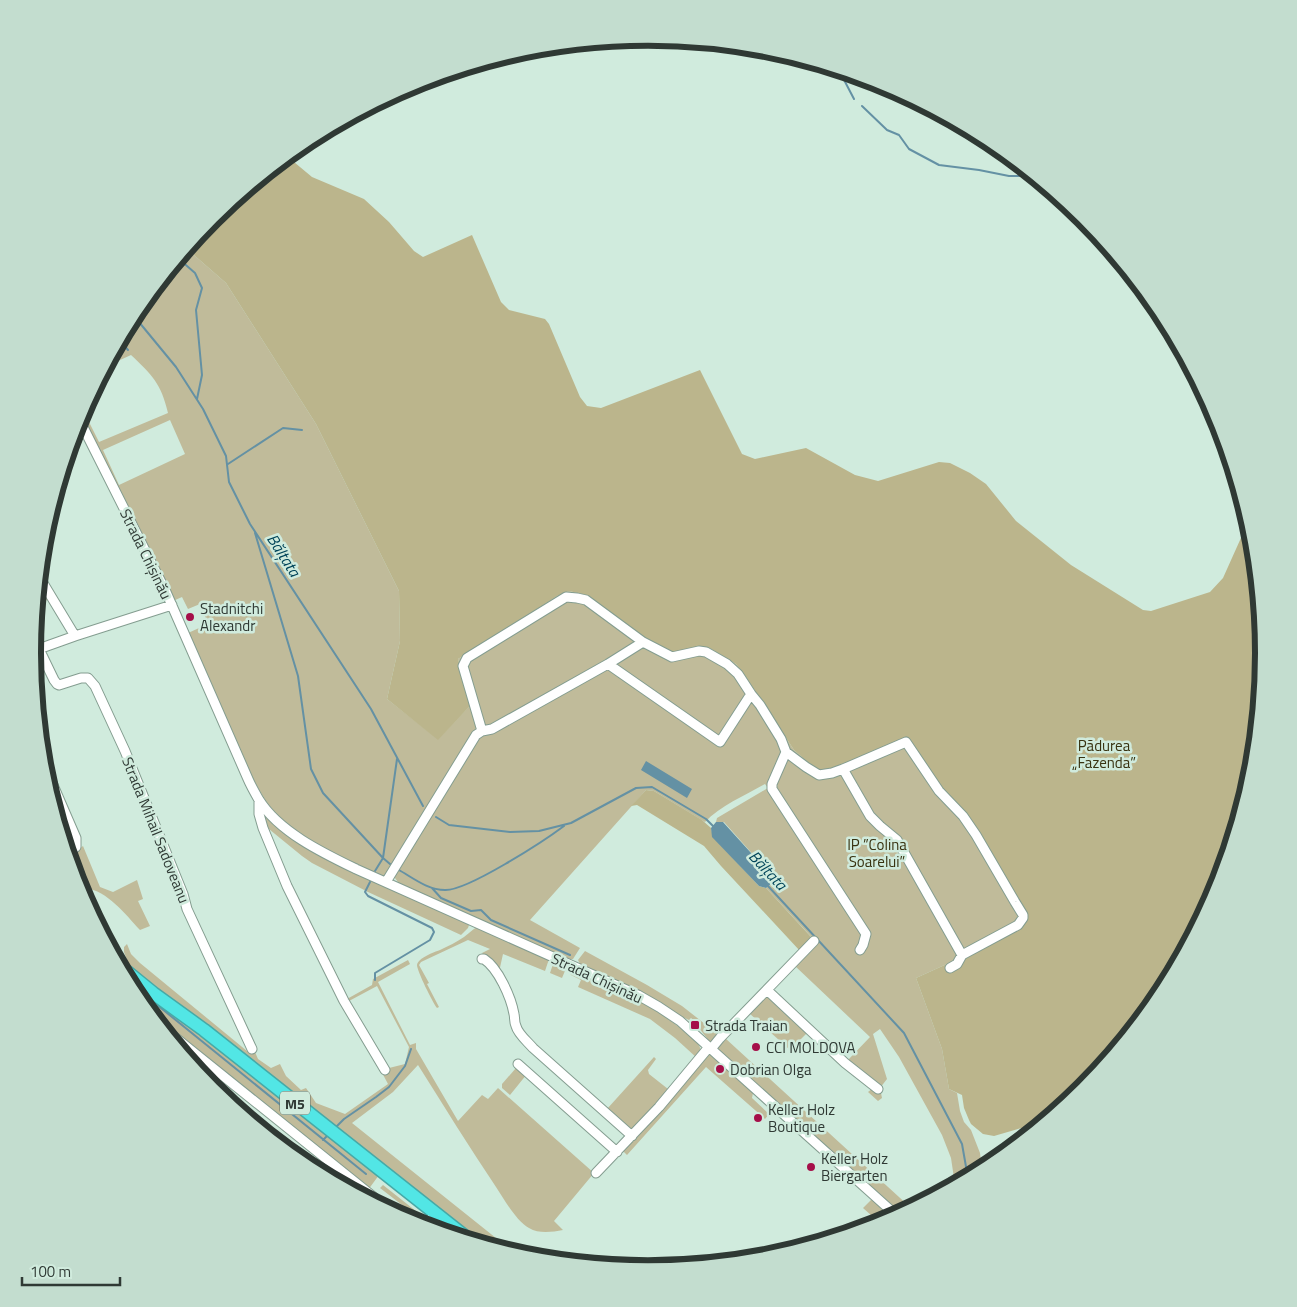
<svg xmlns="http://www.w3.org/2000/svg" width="1297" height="1307" font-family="'Titillium Web',sans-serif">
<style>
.green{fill:#c0bb9a;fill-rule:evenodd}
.forest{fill:#bbb58c}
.water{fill:#6491a4}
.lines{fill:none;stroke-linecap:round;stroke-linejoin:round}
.stream{stroke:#6491a4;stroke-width:2}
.minor-casing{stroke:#849d90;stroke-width:11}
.highway-casing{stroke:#46a9a7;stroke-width:15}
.minor{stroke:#fff;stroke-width:9}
.highway{stroke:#52e6e5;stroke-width:12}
.poi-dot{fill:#a50f49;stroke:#d0ebdd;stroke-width:2}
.labels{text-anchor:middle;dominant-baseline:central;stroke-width:5;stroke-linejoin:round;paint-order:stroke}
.shield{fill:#d0ebdd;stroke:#5f6e67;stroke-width:1}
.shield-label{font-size:14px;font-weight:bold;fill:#2f3934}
.street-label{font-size:15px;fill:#2f3934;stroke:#d0ebdd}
.poi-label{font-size:15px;fill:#2f3934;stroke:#d0ebdd;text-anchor:start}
.park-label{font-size:15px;fill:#383210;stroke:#d0ebdd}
.water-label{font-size:16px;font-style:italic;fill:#004459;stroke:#d0ebdd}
.rim{fill:none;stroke:#2f3934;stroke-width:6}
</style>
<rect width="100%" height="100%" fill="#d0ebdd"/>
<path class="green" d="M 187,249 L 226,283 L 316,424 L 399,591 L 400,641 L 387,699 L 438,739 L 471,705 L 458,659 L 510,627 L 557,596 L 569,591 L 586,595 L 637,633 L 690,649 L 708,647 L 736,664 L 746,677 L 794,750 L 810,764 L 820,770 L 836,768 L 907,737 L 942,787 L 968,815 L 1027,915 L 949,963 L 916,978 L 942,1049 L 949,1089 L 957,1093 L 960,1111 L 964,1122 L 971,1130 L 980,1153 L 982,1170 L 955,1185 L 951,1158 L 942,1135 L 899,1057 L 880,1029 L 873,1034 L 887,1079 L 880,1088 L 882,1098 L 878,1101 L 868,1092 L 873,1088 L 880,1088 L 848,1060 L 870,1037 L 795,966 L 817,943 L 766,888 L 772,883 L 771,875 L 724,822 L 716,822 L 717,818 L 768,788 L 765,784 C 746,795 720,806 705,822 L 654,791 L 646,790 L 530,920 L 580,948 L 573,959 L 567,959 L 400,885 L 395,878 L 394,873 L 381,876 L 334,854 L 304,836 L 282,820 L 267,803 L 255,783 L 188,633 L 208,624 L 200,604 L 188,609 L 182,597 L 173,601 L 116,486 L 81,414 L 83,410 L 99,442 L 168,413 C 161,383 152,375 131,355 L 107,366 L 136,311 ZM 170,420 L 185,454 L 119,485 L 103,450 Z
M 39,584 L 49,599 L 37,605 Z
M 266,815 L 281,829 L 311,850 L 359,875 L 468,923 L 469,925 L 468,928 L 461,935 L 368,892 L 312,863 L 302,856 L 264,825 L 264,818 Z
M 83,846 L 100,887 L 113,892 L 137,880 L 143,899 L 138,901 L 150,926 L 140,930 C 125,914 108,891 85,888 L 88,886 L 74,853 Z
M 477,927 L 549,959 L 545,971 L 503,954 L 499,972 L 482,953 L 490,949 L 468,940 L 421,962 L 419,965 L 429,983 L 427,984 L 439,1007 L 437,1008 C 433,1003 417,971 417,965 C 418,958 434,952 440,950 C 448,946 457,942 464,937 C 469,933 472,930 477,927 Z
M 127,944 L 131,954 L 140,963 L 247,1051 L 255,1052 L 258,1059 L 271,1068 L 280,1064 L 286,1076 L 301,1090 L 306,1088 L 316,1103 L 345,1114 L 388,1084 L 379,1067 L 389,1068 L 405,1064 L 409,1047 L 377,986 L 349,1001 L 347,999 L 372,985 L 373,979 L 408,960 L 410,964 L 378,982 L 410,1045 L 416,1043 L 416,1049 L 458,1121 L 482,1095 L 488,1099 L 498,1088 L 594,1173 L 554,1221 L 563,1230 C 552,1232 539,1234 529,1228 C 516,1221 504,1199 496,1187 C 469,1147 444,1106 418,1065 L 393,1092 L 352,1123 L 516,1254 L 483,1244 L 443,1215 L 129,965 L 124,952 L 124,947 Z
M 585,951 L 647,985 L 682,1006 L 719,1035 L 712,1043 L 709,1041 L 699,1028 L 701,1027 L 691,1018 L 689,1020 L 674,1013 L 645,995 L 580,964 L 578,960 Z
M 554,961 L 567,966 L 562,978 L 550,973 Z
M 572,970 C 612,988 651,1003 685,1032 C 692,1038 701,1043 701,1053 L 697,1058 L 675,1038 L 650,1019 L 578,987 L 581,980 L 571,975 L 570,972 Z
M 124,972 L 379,1175 L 368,1190 L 153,1016 L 136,995 Z
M 767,996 L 807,1033 L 790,1050 L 749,1013 Z
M 725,1038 L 911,1208 L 901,1214 L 716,1048 Z
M 705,1055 L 712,1055 L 753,1093 L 752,1098 L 769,1114 L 765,1119 L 706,1067 L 627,1155 L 622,1150 Z
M 654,1057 L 656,1059 L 648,1070 L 649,1074 L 668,1089 L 671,1089 L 634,1131 L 630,1130 L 607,1109 Z
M 516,1068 L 527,1074 L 510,1095 L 502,1088 L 502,1084 Z
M 383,1185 L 426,1219 L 420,1223 L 413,1218 L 415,1215 L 380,1188 Z
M 872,1199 L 894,1218 L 881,1224 L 863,1208 Z"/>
<path class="forest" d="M 288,157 L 312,177 L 364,199 L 389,222 L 414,251 L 423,257 L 472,235 L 501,302 L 509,310 L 545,319 L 549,324 L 580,397 L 587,406 L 601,408 L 700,370 L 742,454 L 755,459 L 806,448 L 855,475 L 878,481 L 939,462 L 950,463 L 970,473 L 986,484 L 1016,521 L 1071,565 L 1143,610 L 1151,611 L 1210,592 L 1223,578 L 1249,520 L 1253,534 L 1264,654 L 1253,774 L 1217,889 L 1161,996 L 1084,1089 L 1040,1125 L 1025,1127 L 994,1136 L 983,1134 L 971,1124 L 969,1120 L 964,1108 L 962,1095 L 949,1089 L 942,1049 L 916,978 L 949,963 L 1027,915 L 968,815 L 942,787 L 907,737 L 836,768 L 820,770 L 810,764 L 794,750 L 746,677 L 736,664 L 708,647 L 690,649 L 673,653 L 652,643 L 637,633 L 586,595 L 569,591 L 557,596 L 510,627 L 458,659 L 471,705 L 438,740 L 387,699 L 400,641 L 399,591 L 316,424 L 226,283 L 187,249 L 213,218 Z
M 646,790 L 654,791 L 702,820 L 711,828 L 713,837 L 759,886 L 766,888 L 812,938 L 800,951 L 721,866 L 704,846 L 637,805 L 631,806 Z"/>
<path class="water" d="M 646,761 L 692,789 L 687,798 L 641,770 Z
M 716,822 L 723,822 L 771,875 L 772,883 L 766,888 L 759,886 L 712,837 L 711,828 Z"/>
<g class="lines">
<path class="stream" d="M 835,69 L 842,76 L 854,99
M 862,106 L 887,130 L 899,135 L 909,149 L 939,165 L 979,170 L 1009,176 L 1033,176
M 179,259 L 195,273 L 202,288 L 196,310 L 202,375 L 197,399
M 134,316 L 176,367 L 203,409 L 226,456 L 229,482 L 250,524 L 371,709 L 423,806
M 120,341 L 128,350
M 228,464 L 283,428 L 302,430
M 255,533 L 298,676 L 311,769 L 323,793 L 383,858 L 390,864
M 436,817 L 449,825 L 510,832 L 539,831 L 571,823 L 636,788 L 652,787 L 706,819 L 714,827
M 399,870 C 413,878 428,890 445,890 C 467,891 544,841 564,826
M 375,871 L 383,858 L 397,759
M 370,882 L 365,892 L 368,896 L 432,928 L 434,932 L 430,940 L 375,973 L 375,980
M 768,886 L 904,1033 L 962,1144 L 968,1178
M 432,888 L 441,898 L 471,911 L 481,910 L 491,920 L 570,955
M 130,983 L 366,1174
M 336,1127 L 344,1119 L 376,1097 L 389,1087 L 405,1066 L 411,1049
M 323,1140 L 327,1136
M 432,1226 L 438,1230"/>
<g class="minor-casing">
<path id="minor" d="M 79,419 L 166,592 L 248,779 C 251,786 255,793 259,800 C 279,832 323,853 356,869 L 638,995 L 659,1007 L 680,1021 L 691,1031 L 897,1216
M 40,578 L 75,636
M 39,649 L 54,680 L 57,684 L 59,685 L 81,678 L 88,678 L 95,686 L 125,751 L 183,894 L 187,909 L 252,1049
M 33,651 L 75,636 L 172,605
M 608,664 L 720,742 L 751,694 L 760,705 L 781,739 L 786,752 L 806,767 L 819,775 L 832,773 L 843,769 L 870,816 L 880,826 L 897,840 L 962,955 L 957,964 L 950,968
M 482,731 L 463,666 L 467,658 L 566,597 L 577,598 L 586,600 L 643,642
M 786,752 L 772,784 L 772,789 L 866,934 L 863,945 L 860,950
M 43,762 L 76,838 L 76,847 L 68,853
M 843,769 L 906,742 L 939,791 L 963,816 L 976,835 L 1015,902 L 1023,915 L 1023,918 L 1018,925 L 962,955
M 259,800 L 259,814 L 263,828 L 287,886 L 344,1001 L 385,1070
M 386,882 L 476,735 L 482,731 L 492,729 L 608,664 L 643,642 L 672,657 L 699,651 L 706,652 L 727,664 L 738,674 L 751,694
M 482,959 L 484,959 C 498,968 511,997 514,1014 C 515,1018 514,1022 516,1026 C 518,1034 527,1041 533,1048 L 632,1136
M 767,990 L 845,1063 L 878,1089
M 161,1026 L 391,1211
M 711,1049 L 720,1038 L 814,941
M 518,1064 L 617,1152
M 596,1173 L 659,1107 L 709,1047
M 424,1226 L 436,1214"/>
</g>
<g class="highway-casing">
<path id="highway" d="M 121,967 L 153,993 L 204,1030 L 468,1239"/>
</g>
<use href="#minor" class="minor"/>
<use href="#highway" class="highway"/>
</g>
<g class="poi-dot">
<circle cx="190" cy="617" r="5"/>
<rect x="690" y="1020" width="10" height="10" rx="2.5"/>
<circle cx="756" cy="1047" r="5"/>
<circle cx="720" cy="1069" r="5"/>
<circle cx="758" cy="1118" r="5"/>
<circle cx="811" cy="1167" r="5"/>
</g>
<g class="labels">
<rect class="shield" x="280" y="1091.5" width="30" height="23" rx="4"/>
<g class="shield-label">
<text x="295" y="1103">M5</text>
</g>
<g class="street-label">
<text transform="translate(146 554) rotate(64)">Strada Chișinău</text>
<text transform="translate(156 830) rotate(68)">Strada Mihail Sadoveanu</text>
<text transform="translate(597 978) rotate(25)">Strada Chișinău</text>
</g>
<g class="poi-label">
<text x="200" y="608">Stadnitchi<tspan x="200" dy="17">Alexandr</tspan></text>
<text x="705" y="1025">Strada Traian</text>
<text x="766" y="1047">CCI MOLDOVA</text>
<text x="730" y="1069">Dobrian Olga</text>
<text x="768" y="1109">Keller Holz<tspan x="768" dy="17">Boutique</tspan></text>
<text x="821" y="1158">Keller Holz<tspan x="821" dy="17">Biergarten</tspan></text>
</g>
<g class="park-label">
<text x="1104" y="745">Pădurea<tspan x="1104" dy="17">„Fazenda”</tspan></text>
<text x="877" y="844">IP ”Colina<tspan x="877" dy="17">Soarelui”</tspan></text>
</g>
<g class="water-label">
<text transform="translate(284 555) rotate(57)">Bălţata</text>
<text transform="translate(768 870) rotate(47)">Bălţata</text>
</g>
</g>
<path d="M0 0H1297V1307H0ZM41 653a607 607 0 1 1 1214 0a607 607 0 1 1-1214 0Z" fill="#c3ddcf" fill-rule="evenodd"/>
<path class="rim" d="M41 653a607 607 0 1 1 1214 0a607 607 0 1 1-1214 0Z"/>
<path d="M22 1277v8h98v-8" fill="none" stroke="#2f3934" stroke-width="2.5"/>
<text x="30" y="1277" font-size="15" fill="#2f3934" stroke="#d0ebdd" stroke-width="4" paint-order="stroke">100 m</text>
</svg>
